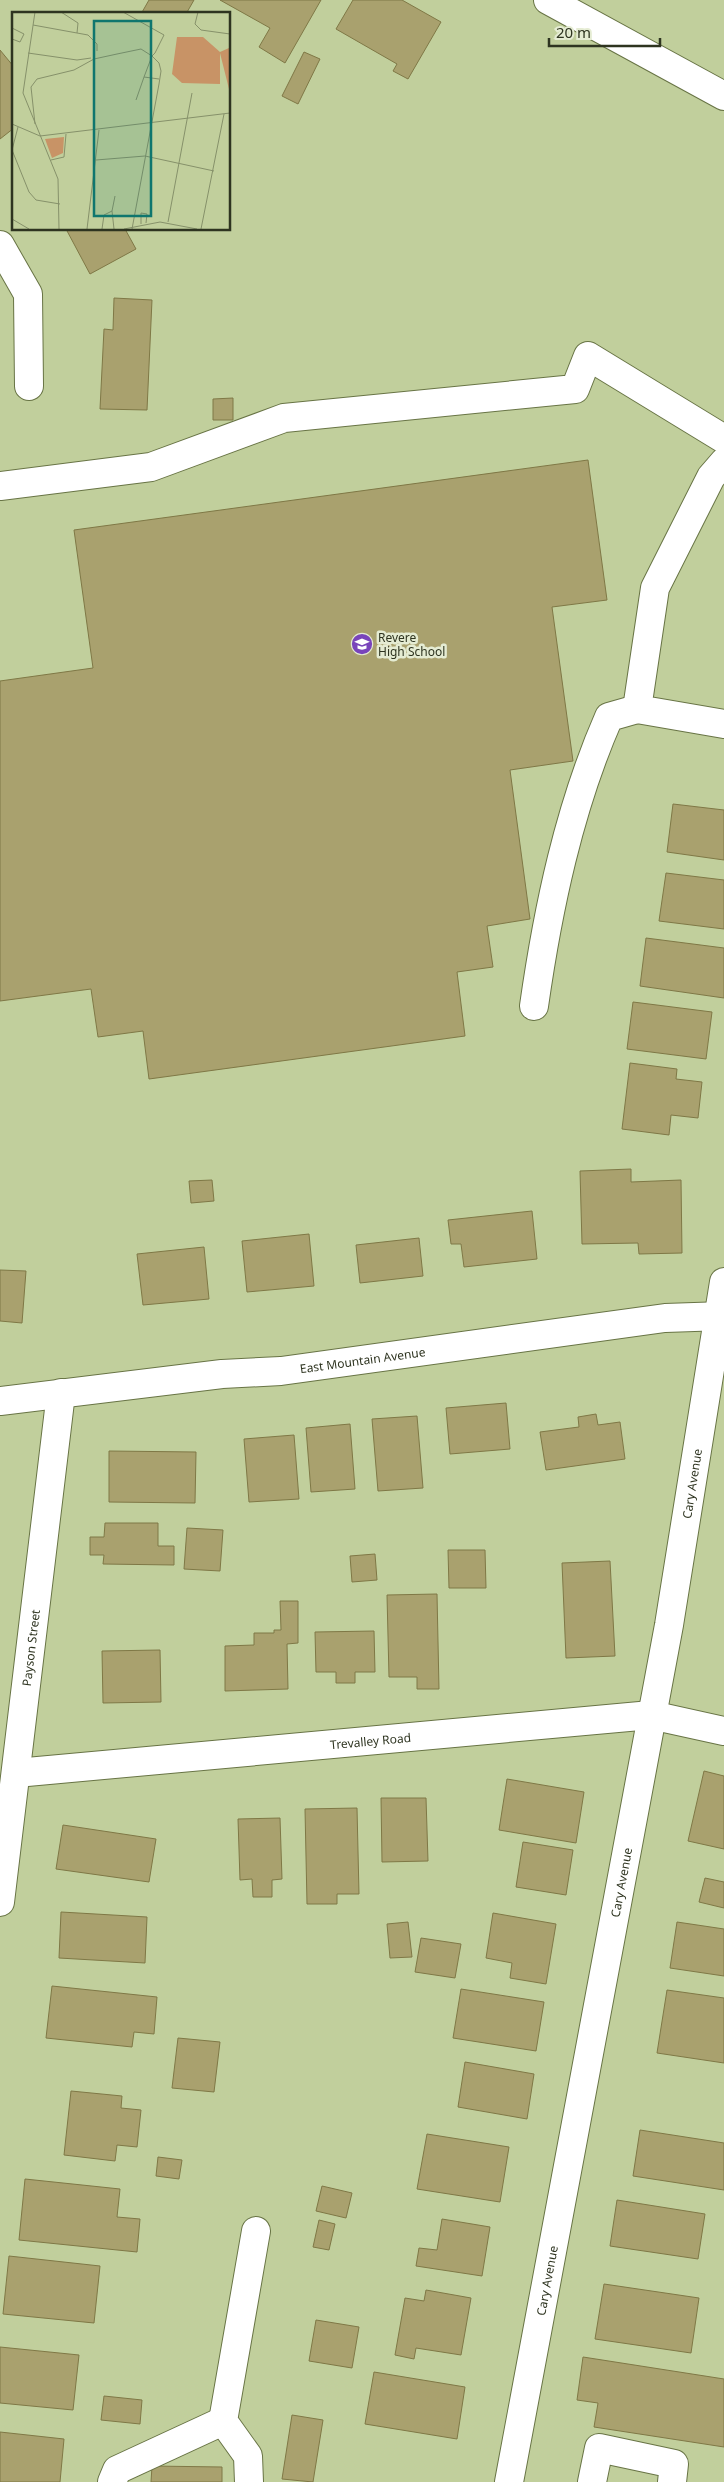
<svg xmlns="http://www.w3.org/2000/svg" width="724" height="2482" font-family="'Noto Sans',sans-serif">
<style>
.building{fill:#a9a16e;stroke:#7f7846}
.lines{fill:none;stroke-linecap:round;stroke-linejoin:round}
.minor-casing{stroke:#687445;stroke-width:30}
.minor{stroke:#fff;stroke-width:28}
.labels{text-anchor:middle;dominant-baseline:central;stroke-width:5;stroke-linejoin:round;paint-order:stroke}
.poi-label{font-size:12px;fill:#2e3420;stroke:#e5ecd3;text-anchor:start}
.street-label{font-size:12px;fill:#2e3420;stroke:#e5ecd3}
.inset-road{fill:none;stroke:#86916a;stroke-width:1}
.view{fill:#0f766e;fill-opacity:0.15;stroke:#0f766e;stroke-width:2.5}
.inset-edge{fill:none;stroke:#2e3420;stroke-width:2.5}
</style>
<rect width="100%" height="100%" fill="#c1cf9c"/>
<path class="building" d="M 149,0 L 194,0 L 186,14 L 141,14 Z
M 220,0 L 321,0 L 285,63 L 259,47 L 270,28 Z
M 353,0 L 402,0 L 441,22 L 408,79 L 393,71 L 397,64 L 336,29 Z
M 0,50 L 14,67 L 14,128 L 0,139 Z
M 304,52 L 320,59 L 298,104 L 282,96 Z
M 66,229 L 125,229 L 136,249 L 90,274 Z
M 114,298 L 152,300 L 147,410 L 100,409 L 104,329 L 113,330 Z
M 233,398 L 233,420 L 213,420 L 213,399 Z
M 588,460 L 607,600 L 552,607 L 573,761 L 510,770 L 530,919 L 487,926 L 493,967 L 457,972 L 465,1036 L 149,1079 L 143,1031 L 98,1037 L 91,989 L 0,1001 L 0,681 L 93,668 L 74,530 Z
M 673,804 L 724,810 L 724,860 L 667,852 Z
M 666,873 L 724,880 L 724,929 L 659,921 Z
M 646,938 L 724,948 L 724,998 L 640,986 Z
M 633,1002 L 712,1012 L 706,1059 L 627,1049 Z
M 630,1063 L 677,1069 L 676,1079 L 702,1082 L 698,1118 L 671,1115 L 669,1135 L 622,1129 Z
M 631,1169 L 631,1182 L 681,1180 L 682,1253 L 639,1254 L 638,1243 L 582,1244 L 580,1171 Z
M 212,1180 L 214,1201 L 191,1203 L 189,1181 Z
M 532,1211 L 537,1259 L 464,1267 L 461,1244 L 451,1244 L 448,1220 Z
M 309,1234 L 314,1286 L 247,1292 L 242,1241 Z
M 419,1238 L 423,1276 L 360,1283 L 356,1245 Z
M 204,1247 L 209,1299 L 143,1305 L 137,1254 Z
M 0,1270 L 26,1271 L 22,1323 L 0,1321 Z
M 506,1403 L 510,1449 L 450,1454 L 446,1408 Z
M 596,1414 L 598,1425 L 620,1422 L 625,1459 L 546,1470 L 540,1432 L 579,1427 L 578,1417 Z
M 417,1416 L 423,1488 L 378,1491 L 372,1419 Z
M 350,1424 L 355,1489 L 311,1492 L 306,1428 Z
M 294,1435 L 299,1499 L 249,1502 L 244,1439 Z
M 109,1451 L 196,1452 L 195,1503 L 109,1502 Z
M 105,1523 L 158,1523 L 158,1546 L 174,1546 L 174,1565 L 103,1564 L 104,1555 L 90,1555 L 90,1537 L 104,1537 Z
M 187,1528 L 223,1530 L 220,1571 L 184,1569 Z
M 448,1550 L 485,1550 L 486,1588 L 449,1588 Z
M 375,1554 L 377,1580 L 352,1582 L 350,1556 Z
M 610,1561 L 615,1656 L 566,1658 L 562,1563 Z
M 437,1594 L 439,1689 L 417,1689 L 417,1677 L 389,1677 L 387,1595 Z
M 280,1601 L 298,1601 L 298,1643 L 287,1644 L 288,1689 L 225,1691 L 225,1646 L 254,1645 L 254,1633 L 274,1633 L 274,1630 L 281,1630 Z
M 374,1631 L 375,1672 L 355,1672 L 355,1683 L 336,1683 L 336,1672 L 316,1672 L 315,1632 Z
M 160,1650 L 161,1702 L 103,1703 L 102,1651 Z
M 704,1771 L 724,1776 L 724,1849 L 688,1841 Z
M 507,1779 L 584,1792 L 576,1843 L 499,1830 Z
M 381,1798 L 426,1798 L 428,1861 L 382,1862 Z
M 357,1808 L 359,1894 L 337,1894 L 337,1904 L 307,1904 L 305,1809 Z
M 280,1818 L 282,1879 L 272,1880 L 272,1897 L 253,1897 L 252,1879 L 240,1880 L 238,1819 Z
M 63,1825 L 156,1839 L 149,1882 L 56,1869 Z
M 523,1842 L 573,1850 L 566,1895 L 516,1887 Z
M 705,1878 L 724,1882 L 724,1908 L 699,1902 Z
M 61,1912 L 147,1917 L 145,1963 L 59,1958 Z
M 493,1913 L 556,1924 L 546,1984 L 510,1978 L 512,1963 L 486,1958 Z
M 408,1922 L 412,1957 L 390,1958 L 387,1924 Z
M 677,1922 L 724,1929 L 724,1976 L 670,1968 Z
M 421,1938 L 461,1944 L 455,1978 L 415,1972 Z
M 52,1986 L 157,1997 L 154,2034 L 134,2032 L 132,2047 L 46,2038 Z
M 461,1989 L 544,2002 L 536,2051 L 453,2038 Z
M 667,1990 L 724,1998 L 724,2063 L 657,2053 Z
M 178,2038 L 220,2042 L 214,2092 L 172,2088 Z
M 465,2062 L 534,2074 L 527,2119 L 458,2107 Z
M 71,2091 L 122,2096 L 121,2108 L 141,2110 L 137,2147 L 117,2145 L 115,2161 L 64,2155 Z
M 640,2130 L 724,2143 L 724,2190 L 633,2176 Z
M 427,2134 L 509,2147 L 500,2202 L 417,2189 Z
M 158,2157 L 182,2160 L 179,2179 L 156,2176 Z
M 25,2179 L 120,2189 L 117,2217 L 140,2219 L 137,2252 L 19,2240 Z
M 322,2186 L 352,2193 L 346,2218 L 316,2211 Z
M 617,2200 L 705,2214 L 698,2259 L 610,2246 Z
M 442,2219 L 490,2227 L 482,2276 L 416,2266 L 419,2248 L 437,2250 Z
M 319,2220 L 335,2224 L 329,2250 L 313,2247 Z
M 9,2256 L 100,2266 L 94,2323 L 3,2314 Z
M 604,2284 L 699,2298 L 691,2353 L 595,2339 Z
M 426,2290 L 471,2298 L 461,2355 L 416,2348 L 414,2359 L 395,2355 L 405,2298 L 424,2301 Z
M 316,2320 L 359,2327 L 352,2368 L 309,2361 Z
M 0,2347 L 79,2355 L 73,2410 L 0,2403 Z
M 583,2357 L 724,2379 L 724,2447 L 594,2427 L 598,2403 L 577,2400 Z
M 374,2372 L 465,2387 L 457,2439 L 365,2424 Z
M 104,2396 L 142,2400 L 140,2424 L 101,2420 Z
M 292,2415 L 323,2420 L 313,2482 L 282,2479 Z
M 0,2432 L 64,2439 L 60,2482 L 0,2482 Z
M 152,2466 L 222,2467 L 222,2482 L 151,2482 Z"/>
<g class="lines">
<g class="minor-casing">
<g id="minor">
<path d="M 548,0 L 724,96"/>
<path d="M 0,245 L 28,294 L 29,386"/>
<path d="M 724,462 L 711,477 L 655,588 L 637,709 L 724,724"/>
<path d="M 0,486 L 151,467 L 284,418 L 575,389 L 588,356 L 724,439"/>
<path d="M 534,1006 C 548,908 569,808 609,717 L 637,709"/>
<path id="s1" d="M 0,1401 L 222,1374 L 281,1371 L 665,1318 L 724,1316"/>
<path id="s2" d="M 16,1773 L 651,1715 L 724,1731"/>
<path id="s3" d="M 0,1902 L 61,1393"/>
<path d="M 112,2482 L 117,2470 L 223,2421"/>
<path d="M 249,2482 L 248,2456 L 223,2421 L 256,2231"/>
<path id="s4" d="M 509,2482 L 669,1625 L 724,1282"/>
<path d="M 592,2482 L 599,2448 L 674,2464 L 672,2482"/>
</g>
</g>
<use href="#minor" class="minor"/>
</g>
<defs>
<g id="school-disc" transform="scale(1.125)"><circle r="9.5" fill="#7944bb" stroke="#e5ecd3"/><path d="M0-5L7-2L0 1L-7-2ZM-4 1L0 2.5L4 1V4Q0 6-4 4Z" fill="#fff"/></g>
</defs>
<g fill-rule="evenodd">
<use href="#school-disc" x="362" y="644"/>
</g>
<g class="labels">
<g class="poi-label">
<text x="378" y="637">Revere<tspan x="378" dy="14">High School</tspan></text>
</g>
<g class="street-label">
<text stroke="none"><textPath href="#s1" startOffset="365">East Mountain Avenue</textPath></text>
<text stroke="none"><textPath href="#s4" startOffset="1015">Cary Avenue</textPath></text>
<text stroke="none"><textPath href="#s3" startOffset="256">Payson Street</textPath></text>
<text stroke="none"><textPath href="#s2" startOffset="356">Trevalley Road</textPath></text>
<text stroke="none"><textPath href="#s4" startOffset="610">Cary Avenue</textPath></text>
<text stroke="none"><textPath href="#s4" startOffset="205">Cary Avenue</textPath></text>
</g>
</g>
<g transform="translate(12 12)">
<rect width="218" height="218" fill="#c1cf9c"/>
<path d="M 52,125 L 51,141 L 40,146 L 33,127 Z" fill="#c89366"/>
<path d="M 165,25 L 191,25 L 208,40 L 217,36 L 217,77 L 208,41 L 208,72 L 170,71 L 160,62 Z" fill="#c89366"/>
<path class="inset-road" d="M 23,0 L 11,81 L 46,167 L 47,217M 49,0 L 66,11 L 65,21M 186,0 L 183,12 L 189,18 L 218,22M 21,13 L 76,23 L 85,32 L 85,39M 0,16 L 12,22 L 8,30 L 0,27M 16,41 L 65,48 L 79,46M 124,88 L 132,65M 0,112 L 28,124 L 218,101M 23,112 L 19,75 L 25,67 L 62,58 L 82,47 L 105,42 L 129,37 L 140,44 L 143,41 L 152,23 L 111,0M 6,115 L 0,138 L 17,180 L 24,188 L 48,192M 39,148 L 52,145 L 54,122M 84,148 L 133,144 L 202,159M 0,207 L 17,217M 156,210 L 180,81M 129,212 L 129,201 L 135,202 L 134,211M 75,217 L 87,118M 90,217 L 92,203 L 100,199M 102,217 L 100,199 L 103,184M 112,217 L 148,210 L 185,217M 120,217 L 147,72 L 149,59 L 147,51 L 140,44 L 132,65 L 147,67M 189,217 L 212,102"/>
<path class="view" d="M 82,9 L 139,9 L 139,204 L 82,204 Z"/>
<rect width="218" height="218" class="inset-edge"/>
</g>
<path d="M549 38v8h111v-8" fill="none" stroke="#2e3420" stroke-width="2.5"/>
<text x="556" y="38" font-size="15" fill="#2e3420" stroke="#e5ecd3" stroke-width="4" paint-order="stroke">20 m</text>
</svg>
